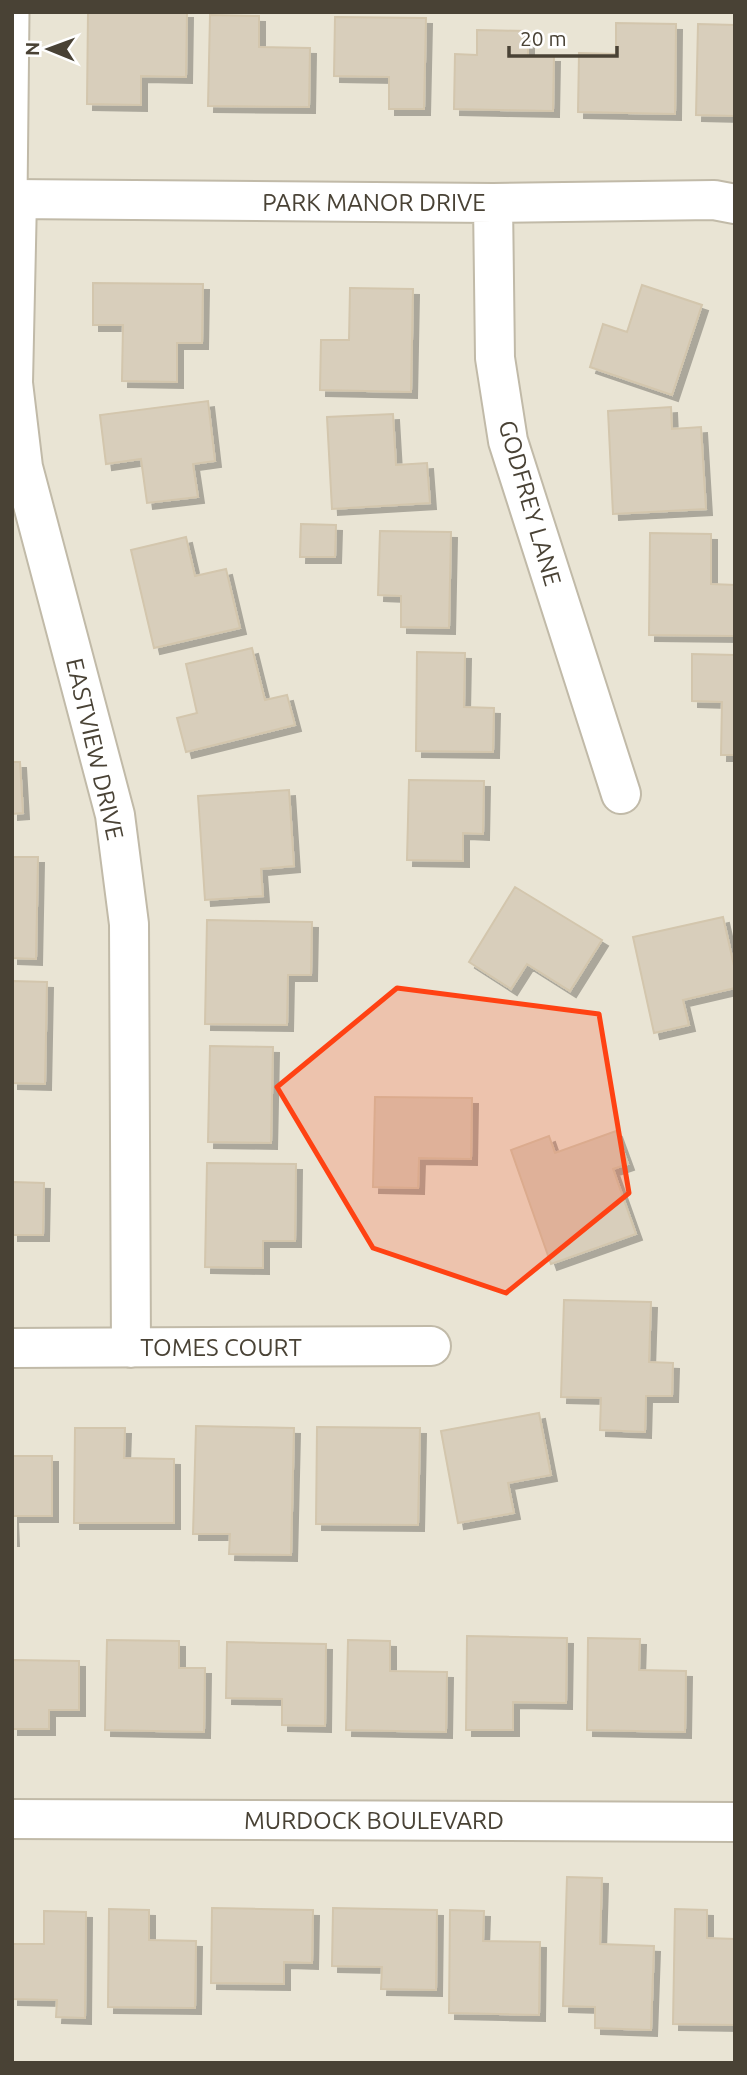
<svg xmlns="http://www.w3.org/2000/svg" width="747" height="2075" font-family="Ubuntu,sans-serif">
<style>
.residential{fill:#e9e4d4}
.building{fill:#d8cebb;stroke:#d3c6ad;stroke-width:2;filter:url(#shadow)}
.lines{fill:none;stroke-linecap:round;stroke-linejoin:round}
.service-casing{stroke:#c1baa8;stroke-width:23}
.minor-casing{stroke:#c1baa8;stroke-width:42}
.service{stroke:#fff;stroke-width:19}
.minor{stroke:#fff;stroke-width:38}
.marked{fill:#ff4213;fill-opacity:0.2;stroke:#ff4213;stroke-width:5;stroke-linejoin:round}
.labels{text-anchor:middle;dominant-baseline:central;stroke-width:5;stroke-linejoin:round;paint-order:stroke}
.street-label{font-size:24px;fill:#494235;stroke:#fff}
</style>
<defs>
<filter id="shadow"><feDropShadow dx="6" dy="6" stdDeviation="0" flood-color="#0004"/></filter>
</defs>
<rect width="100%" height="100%" fill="#f5f1e7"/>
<path class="residential" d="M 12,12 L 735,12 L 735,2063 L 12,2063 Z"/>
<path class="building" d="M 88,12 L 187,12 L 186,77 L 141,76 L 141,105 L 87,104 Z
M 210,15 L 259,16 L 259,47 L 310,48 L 309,107 L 208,106 Z
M 335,17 L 426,18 L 424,109 L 389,109 L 389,77 L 334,76 Z
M 616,23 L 676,24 L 675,114 L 578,112 L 579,53 L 616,54 Z
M 698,24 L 735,25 L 735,116 L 696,115 Z
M 477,30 L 528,31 L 528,56 L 554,56 L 553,111 L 454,109 L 455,54 L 477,55 Z
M 93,283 L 203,284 L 202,343 L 177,343 L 177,382 L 122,381 L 123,325 L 93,325 Z
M 642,285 L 702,305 L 672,395 L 590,367 L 603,324 L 627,332 Z
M 350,288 L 413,289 L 411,392 L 320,390 L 321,340 L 349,340 Z
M 208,401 L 215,461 L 193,464 L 198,497 L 147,503 L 141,459 L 106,464 L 100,415 Z
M 671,407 L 672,429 L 701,427 L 706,509 L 613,514 L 608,411 Z
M 393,414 L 396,465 L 427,463 L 430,503 L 332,509 L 327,417 Z
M 301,524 L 336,525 L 335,557 L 300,557 Z
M 380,531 L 451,532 L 449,628 L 401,627 L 401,596 L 378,595 Z
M 650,533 L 711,534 L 711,584 L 735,585 L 735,636 L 649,635 Z
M 186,537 L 195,576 L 226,569 L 240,628 L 154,648 L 131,550 Z
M 252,648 L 265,700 L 287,695 L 295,725 L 186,752 L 177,718 L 197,713 L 186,664 Z
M 417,652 L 465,653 L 464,707 L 494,708 L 493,752 L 416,751 Z
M 692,654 L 735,655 L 735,755 L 721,755 L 722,702 L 692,701 Z
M 12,762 L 20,762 L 23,813 L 12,814 Z
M 409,780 L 484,781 L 483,834 L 463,833 L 463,861 L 407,860 Z
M 289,790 L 294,866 L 261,869 L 263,896 L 205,900 L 198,796 Z
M 12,857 L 38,857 L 36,959 L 12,958 Z
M 515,887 L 602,940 L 570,991 L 527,964 L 511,989 L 469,962 Z
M 723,917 L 735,970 L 735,988 L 683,1000 L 689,1025 L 654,1033 L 633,937 Z
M 207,920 L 312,922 L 311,975 L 288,975 L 287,1025 L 205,1024 Z
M 12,981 L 47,982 L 45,1084 L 12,1083 Z
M 210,1046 L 273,1047 L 271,1143 L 208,1142 Z
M 375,1097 L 472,1098 L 471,1159 L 419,1158 L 418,1188 L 373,1187 Z
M 616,1131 L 628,1164 L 613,1169 L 636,1234 L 551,1264 L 511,1150 L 549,1136 L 555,1153 Z
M 207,1163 L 296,1164 L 295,1241 L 263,1241 L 263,1268 L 205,1267 Z
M 12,1182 L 44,1183 L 43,1235 L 12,1235 Z
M 564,1300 L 651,1302 L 649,1362 L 673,1363 L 672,1396 L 646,1396 L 645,1432 L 600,1430 L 601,1398 L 561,1397 Z
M 539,1413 L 551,1475 L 508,1483 L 514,1513 L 458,1523 L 441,1431 Z
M 196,1426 L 294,1428 L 291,1555 L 229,1554 L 230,1534 L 193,1534 Z
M 317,1427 L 420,1428 L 418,1525 L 316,1524 Z
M 75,1428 L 125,1428 L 124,1458 L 174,1459 L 174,1523 L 74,1523 Z
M 12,1456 L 52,1456 L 52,1516 L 12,1516 L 13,1540 L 12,1540 Z
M 467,1636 L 567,1638 L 566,1703 L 513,1702 L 513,1730 L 466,1730 Z
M 588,1638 L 640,1639 L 639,1670 L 686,1671 L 685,1732 L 587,1730 Z
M 107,1640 L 179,1641 L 179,1668 L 205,1668 L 204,1732 L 105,1730 Z
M 348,1640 L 390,1641 L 390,1671 L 447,1672 L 446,1732 L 346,1730 Z
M 227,1642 L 326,1644 L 325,1726 L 282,1725 L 282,1699 L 226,1698 Z
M 12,1660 L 79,1661 L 79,1710 L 49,1710 L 49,1729 L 12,1729 Z
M 567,1877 L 602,1878 L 600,1944 L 654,1946 L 651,2030 L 595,2028 L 595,2007 L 563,2006 Z
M 212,1908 L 313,1910 L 312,1963 L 284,1962 L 284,1984 L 211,1983 Z
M 333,1908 L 437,1910 L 436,1990 L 381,1989 L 382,1967 L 332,1966 Z
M 109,1909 L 149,1910 L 149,1940 L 196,1941 L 195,2008 L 108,2007 Z
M 675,1909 L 707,1910 L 707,1938 L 735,1939 L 735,2025 L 673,2024 Z
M 450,1910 L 484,1911 L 483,1941 L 540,1942 L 539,2015 L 449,2013 Z
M 44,1911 L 86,1912 L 85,2018 L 56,2017 L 57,2000 L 12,1999 L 12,1944 L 44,1944 Z"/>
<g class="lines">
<g class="service-casing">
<path id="service" d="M 17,199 L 19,12"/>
</g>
<g class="minor-casing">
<path id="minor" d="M 12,199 L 493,203 L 714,200 L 735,204
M 17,199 L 13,383 L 23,467 L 115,815 L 129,924 L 131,1348
M 493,203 L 495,358 L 508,441 L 621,794
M 12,1348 L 431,1346
M 12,1819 L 735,1822"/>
</g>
<use href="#service" class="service"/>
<use href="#minor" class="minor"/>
</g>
<path class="marked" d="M 397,988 L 599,1014 L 629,1193 L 506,1293 L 373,1248 L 277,1087 Z"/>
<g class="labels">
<g class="street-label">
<text x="374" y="202">PARK MANOR DRIVE</text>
<text transform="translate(530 503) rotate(74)">GODFREY LANE</text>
<text transform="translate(95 749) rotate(77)">EASTVIEW DRIVE</text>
<text x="221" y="1347">TOMES COURT</text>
<text x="374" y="1820">MURDOCK BOULEVARD</text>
</g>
</g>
<rect width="747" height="2075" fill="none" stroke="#494235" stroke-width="28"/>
<g transform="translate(49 49) rotate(271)" stroke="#ffffff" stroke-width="5" paint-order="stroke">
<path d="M0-5L12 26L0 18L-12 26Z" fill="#494235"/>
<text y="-10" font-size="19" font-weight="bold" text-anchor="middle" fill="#494235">N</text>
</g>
<path d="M509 46v10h108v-10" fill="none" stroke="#494235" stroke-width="3.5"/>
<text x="520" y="46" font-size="21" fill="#494235" stroke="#ffffff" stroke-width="5" paint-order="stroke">20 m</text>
</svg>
